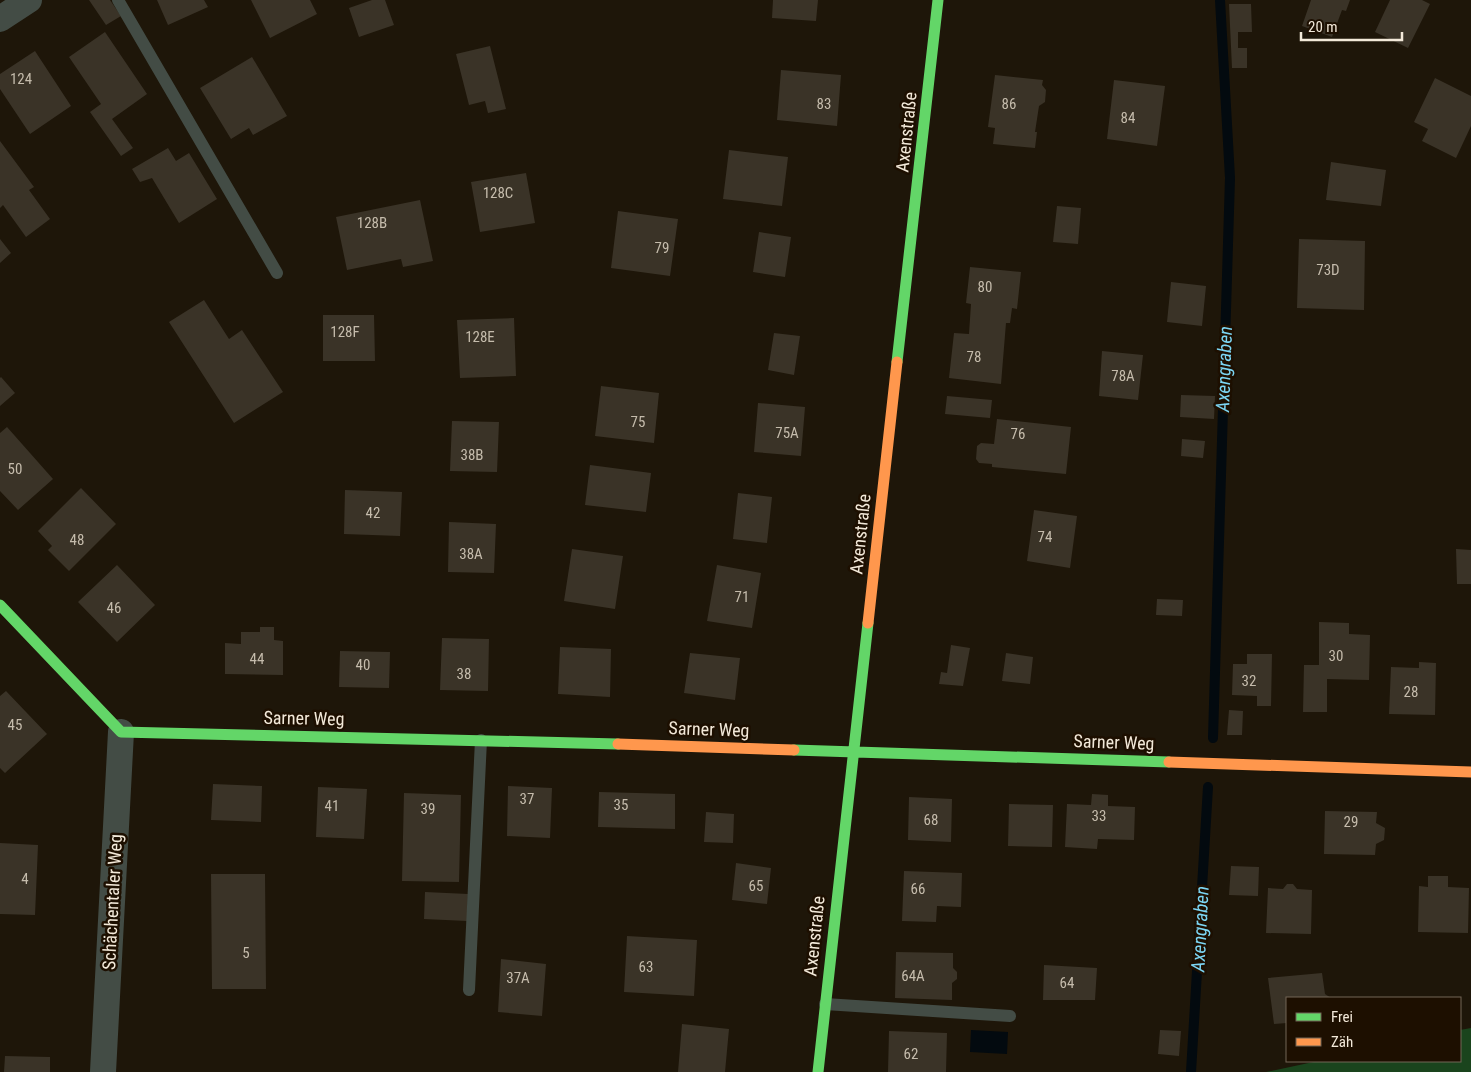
<svg xmlns="http://www.w3.org/2000/svg" width="1471" height="1072" font-family="'Roboto Condensed',sans-serif">
<style>
.forest{fill:#1a441d}
.water{fill:#030a0f}
.lines{fill:none;stroke-linecap:round;stroke-linejoin:round}
.stream{stroke:#030a0f;stroke-width:10}
.building{fill:#3a3327}
.lane{stroke:#434c45;stroke-width:12}
.street{stroke:#434c45;stroke-width:26}
.fast{stroke:#63d668;stroke-width:11}
.slow{stroke:#ff974d;stroke-width:11}
.labels{text-anchor:middle;dominant-baseline:central;stroke-width:5;stroke-linejoin:round;paint-order:stroke}
.number-label{font-size:15px;fill:#c5bcac}
.street-label{font-size:18px;fill:#f3e9d9;stroke:#1d0f00}
.water-label{font-size:19px;font-style:italic;fill:#7cd6f4;stroke:#1d0f00}
</style>
<rect width="100%" height="100%" fill="#1e1609"/>
<path class="forest" d="M 1471,1028 L 1471,1072 L 1266,1072 L 1318,1061 L 1460,1061 L 1460,1030 Z"/>
<path class="water" d="M 971,1030 L 1008,1032 L 1007,1054 L 970,1052 Z"/>
<g class="lines">
<path class="stream" d="M 1213,738 L 1230,178 L 1220,0
M 1191,1072 L 1208,787"/>
</g>
<path class="building" d="M 89,0 L 110,0 L 121,16 L 106,25 Z
M 157,0 L 204,0 L 208,7 L 168,25 Z
M 251,0 L 310,0 L 317,14 L 270,38 Z
M 372,0 L 385,0 L 394,25 L 359,37 L 349,8 Z
M 773,0 L 818,0 L 816,21 L 772,18 Z
M 1311,0 L 1350,0 L 1346,11 L 1342,10 L 1332,37 L 1302,26 Z
M 1390,0 L 1422,0 L 1430,4 L 1408,48 L 1375,32 Z
M 1229,4 L 1251,4 L 1252,32 L 1238,32 L 1238,48 L 1247,48 L 1247,68 L 1232,68 Z
M 105,32 L 147,94 L 112,119 L 133,148 L 121,156 L 90,112 L 101,104 L 69,57 Z
M 490,46 L 506,109 L 488,113 L 485,101 L 469,105 L 456,54 Z
M 35,51 L 71,106 L 30,134 L 0,89 L 0,74 Z
M 252,57 L 287,116 L 253,135 L 249,128 L 231,139 L 200,88 Z
M 781,70 L 841,75 L 837,126 L 777,120 Z
M 995,75 L 1043,80 L 1042,85 L 1046,90 L 1045,102 L 1039,106 L 1035,132 L 1037,132 L 1035,148 L 993,144 L 995,128 L 988,127 Z
M 1435,78 L 1471,96 L 1471,126 L 1456,158 L 1422,141 L 1428,129 L 1414,122 Z
M 1114,80 L 1165,86 L 1157,146 L 1107,139 Z
M 0,141 L 34,187 L 29,190 L 50,219 L 26,237 L 3,205 L 0,208 Z
M 168,148 L 176,161 L 189,153 L 217,199 L 179,223 L 152,178 L 140,182 L 132,169 Z
M 729,150 L 788,157 L 782,206 L 723,199 Z
M 1331,162 L 1386,170 L 1381,206 L 1326,200 Z
M 526,173 L 535,223 L 480,232 L 471,182 Z
M 420,200 L 433,261 L 403,267 L 401,259 L 347,270 L 336,217 Z
M 1057,206 L 1081,208 L 1078,244 L 1053,242 Z
M 618,211 L 678,219 L 670,276 L 611,268 Z
M 759,232 L 791,237 L 785,277 L 753,272 Z
M 0,239 L 11,253 L 0,263 Z
M 1299,239 L 1365,241 L 1364,310 L 1297,308 Z
M 970,267 L 1021,272 L 1017,309 L 1012,308 L 1010,323 L 1006,323 L 1001,384 L 949,378 L 954,333 L 969,334 L 971,304 L 966,303 Z
M 1171,282 L 1206,286 L 1202,326 L 1167,322 Z
M 204,300 L 229,339 L 242,330 L 283,392 L 234,423 L 169,322 Z
M 323,315 L 374,315 L 375,361 L 323,361 Z
M 514,318 L 516,376 L 460,378 L 457,320 Z
M 774,333 L 800,336 L 794,375 L 768,370 Z
M 1102,351 L 1143,355 L 1138,400 L 1099,396 Z
M 1,377 L 15,393 L 0,406 L 0,378 Z
M 601,386 L 659,393 L 654,443 L 595,436 Z
M 1181,395 L 1215,396 L 1214,419 L 1180,417 Z
M 947,396 L 992,400 L 990,418 L 945,414 Z
M 758,403 L 805,407 L 801,456 L 754,452 Z
M 997,419 L 1071,427 L 1066,474 L 992,467 L 992,464 L 979,463 L 976,459 L 977,446 L 981,443 L 994,444 Z
M 452,421 L 499,422 L 497,472 L 450,471 Z
M 7,427 L 53,479 L 18,510 L 0,491 L 0,433 Z
M 1182,439 L 1205,441 L 1203,458 L 1181,456 Z
M 590,465 L 651,473 L 646,512 L 585,505 Z
M 81,488 L 116,524 L 69,571 L 48,550 L 52,546 L 38,531 Z
M 345,490 L 402,492 L 400,536 L 344,534 Z
M 738,493 L 772,497 L 767,543 L 733,539 Z
M 1034,510 L 1077,516 L 1070,568 L 1027,561 Z
M 449,522 L 496,524 L 494,573 L 448,572 Z
M 572,549 L 623,556 L 615,609 L 564,601 Z
M 1456,549 L 1471,550 L 1471,584 L 1457,584 Z
M 117,565 L 155,605 L 117,642 L 78,602 Z
M 717,565 L 761,573 L 752,628 L 707,621 Z
M 1157,599 L 1183,600 L 1182,616 L 1156,615 Z
M 1319,622 L 1349,623 L 1349,634 L 1370,635 L 1369,680 L 1327,679 L 1327,712 L 1303,712 L 1304,665 L 1319,665 Z
M 260,627 L 274,627 L 274,640 L 283,641 L 283,675 L 225,674 L 225,643 L 241,644 L 241,632 L 260,632 Z
M 442,638 L 489,639 L 488,691 L 440,690 Z
M 951,645 L 970,648 L 963,686 L 939,684 L 941,672 L 947,673 Z
M 560,647 L 611,649 L 610,697 L 558,694 Z
M 340,651 L 390,652 L 389,688 L 339,687 Z
M 690,653 L 740,658 L 735,700 L 684,693 Z
M 1006,653 L 1033,657 L 1030,684 L 1002,681 Z
M 1247,654 L 1272,654 L 1271,706 L 1257,706 L 1257,696 L 1232,695 L 1233,664 L 1247,664 Z
M 1419,662 L 1436,663 L 1435,715 L 1389,714 L 1391,667 L 1419,668 Z
M 6,691 L 47,734 L 5,773 L 0,768 L 0,696 Z
M 1229,710 L 1243,711 L 1242,735 L 1227,735 Z
M 213,784 L 262,786 L 261,822 L 211,820 Z
M 508,786 L 552,788 L 550,838 L 507,836 Z
M 318,787 L 367,789 L 364,839 L 316,837 Z
M 599,792 L 675,794 L 675,829 L 598,827 Z
M 404,793 L 461,795 L 459,882 L 402,881 Z
M 1092,794 L 1108,795 L 1108,806 L 1135,807 L 1134,840 L 1098,839 L 1097,849 L 1065,847 L 1067,804 L 1091,805 Z
M 909,797 L 952,799 L 951,842 L 908,840 Z
M 1009,804 L 1053,805 L 1052,847 L 1008,846 Z
M 1325,811 L 1377,812 L 1376,823 L 1385,828 L 1384,840 L 1376,844 L 1375,855 L 1324,854 Z
M 706,812 L 734,814 L 733,843 L 704,842 Z
M 0,843 L 38,845 L 35,915 L 0,914 Z
M 736,863 L 771,868 L 767,904 L 732,900 Z
M 1231,866 L 1259,867 L 1258,896 L 1229,895 Z
M 904,871 L 962,873 L 961,907 L 937,906 L 936,922 L 902,921 Z
M 211,874 L 265,874 L 266,989 L 212,989 Z
M 1428,876 L 1448,876 L 1448,887 L 1469,888 L 1468,933 L 1418,932 L 1419,886 L 1428,887 Z
M 1287,884 L 1293,884 L 1297,889 L 1312,890 L 1311,934 L 1266,933 L 1268,888 L 1283,889 Z
M 425,892 L 468,894 L 467,921 L 424,919 Z
M 627,936 L 697,940 L 694,996 L 624,992 Z
M 896,952 L 953,953 L 953,968 L 957,972 L 957,979 L 952,983 L 952,1000 L 895,998 Z
M 501,959 L 546,964 L 542,1016 L 498,1012 Z
M 1044,965 L 1097,968 L 1095,1000 L 1043,1000 Z
M 1322,973 L 1325,994 L 1331,998 L 1287,998 L 1287,1023 L 1274,1024 L 1268,978 Z
M 682,1024 L 729,1029 L 725,1072 L 678,1072 Z
M 1160,1030 L 1181,1031 L 1179,1056 L 1158,1054 Z
M 889,1031 L 947,1033 L 946,1072 L 888,1072 Z
M 5,1056 L 50,1057 L 50,1072 L 4,1072 Z"/>
<g class="lines">
<path class="lane" d="M 118,0 L 277,273
M 469,990 L 481,740
M 825,1004 L 1010,1016"/>
<path class="street" d="M 0,19 L 29,0
M 103,1072 L 121,732"/>
<path class="fast" d="M 897,362 L 938,0
M 0,605 L 121,732 L 618,744
M 794,750 L 1169,762
M 818,1072 L 868,623"/>
<path class="slow" d="M 868,623 L 897,362
M 618,744 L 794,750
M 1169,762 L 1471,772"/>
</g>
<g class="labels">
<g class="number-label">
<text x="21" y="79">124</text>
<text x="824" y="104">83</text>
<text x="1009" y="104">86</text>
<text x="1128" y="118">84</text>
<text x="498" y="193">128C</text>
<text x="372" y="223">128B</text>
<text x="662" y="248">79</text>
<text x="1328" y="270">73D</text>
<text x="985" y="287">80</text>
<text x="345" y="332">128F</text>
<text x="480" y="337">128E</text>
<text x="974" y="357">78</text>
<text x="1123" y="376">78A</text>
<text x="638" y="422">75</text>
<text x="787" y="433">75A</text>
<text x="1018" y="434">76</text>
<text x="472" y="455">38B</text>
<text x="15" y="469">50</text>
<text x="373" y="513">42</text>
<text x="1045" y="537">74</text>
<text x="77" y="540">48</text>
<text x="471" y="554">38A</text>
<text x="742" y="597">71</text>
<text x="114" y="608">46</text>
<text x="1336" y="656">30</text>
<text x="257" y="659">44</text>
<text x="363" y="665">40</text>
<text x="464" y="674">38</text>
<text x="1249" y="681">32</text>
<text x="1411" y="692">28</text>
<text x="15" y="725">45</text>
<text x="527" y="799">37</text>
<text x="621" y="805">35</text>
<text x="332" y="806">41</text>
<text x="428" y="809">39</text>
<text x="1099" y="816">33</text>
<text x="931" y="820">68</text>
<text x="1351" y="822">29</text>
<text x="25" y="879">4</text>
<text x="756" y="886">65</text>
<text x="918" y="889">66</text>
<text x="246" y="953">5</text>
<text x="646" y="967">63</text>
<text x="913" y="976">64A</text>
<text x="518" y="978">37A</text>
<text x="1067" y="983">64</text>
<text x="911" y="1054">62</text>
</g>
<g class="street-label">
<text transform="translate(906 132) rotate(-84)">Axenstraße</text>
<text transform="translate(860 534) rotate(-84)">Axenstraße</text>
<text transform="translate(304 718) rotate(1)">Sarner Weg</text>
<text transform="translate(709 729) rotate(2)">Sarner Weg</text>
<text transform="translate(1114 742) rotate(2)">Sarner Weg</text>
<text transform="translate(112 902) rotate(-87)">Schächentaler Weg</text>
<text transform="translate(814 936) rotate(-84)">Axenstraße</text>
</g>
<g class="water-label">
<text transform="translate(1224 369) rotate(-88)">Axengraben</text>
<text transform="translate(1200 929) rotate(-87)">Axengraben</text>
</g>
</g>
<rect x="1286" y="997" width="175" height="65" fill="#1d0f00" stroke="#736657"/>
<rect x="1296" y="1013" width="25" height="8" fill="#63d668" stroke="#736657"/>
<text x="1331" y="1022" font-size="15" fill="#f3e9d9">Frei</text>
<rect x="1296" y="1038" width="25" height="8" fill="#ff974d" stroke="#736657"/>
<text x="1331" y="1047" font-size="15" fill="#f3e9d9">Zäh</text>
<path d="M1301 32v8h101v-8" fill="none" stroke="#f3e9d9" stroke-width="2.5"/>
<text x="1308" y="32" font-size="15" fill="#f3e9d9" stroke="#1d0f00" stroke-width="4" paint-order="stroke">20 m</text>
</svg>
